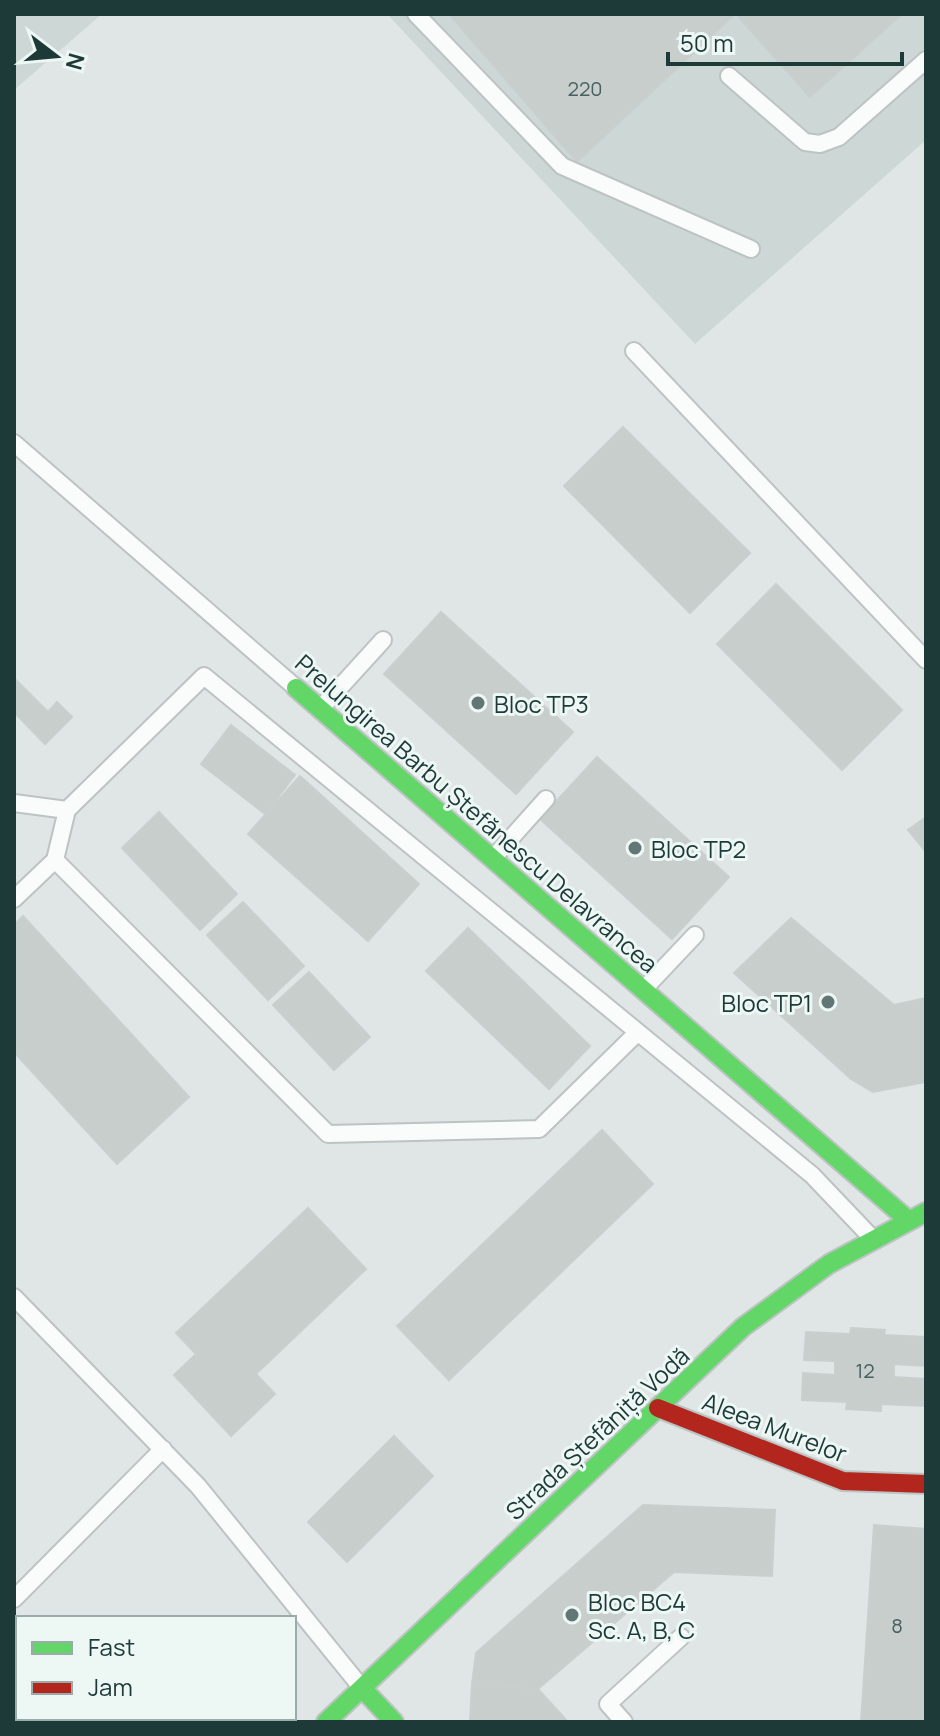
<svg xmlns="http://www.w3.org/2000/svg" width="940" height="1736" font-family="Manrope,sans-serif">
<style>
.built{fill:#cdd8d6}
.building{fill:#c7cecc;stroke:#c9cfce;stroke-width:2}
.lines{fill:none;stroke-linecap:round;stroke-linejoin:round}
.lane-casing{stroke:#bdc3c2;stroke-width:20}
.fast-casing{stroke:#bcc4c3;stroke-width:22}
.jam-casing{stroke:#bcc4c3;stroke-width:22}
.lane{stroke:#fafbfb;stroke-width:16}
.fast{stroke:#63d668;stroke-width:18}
.jam{stroke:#b3261e;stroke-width:18}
.poi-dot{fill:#617675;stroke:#edf7f4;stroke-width:3}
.labels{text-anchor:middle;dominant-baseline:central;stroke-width:6;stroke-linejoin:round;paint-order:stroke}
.number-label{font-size:20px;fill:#48605e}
.poi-label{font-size:24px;fill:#1d3a38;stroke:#edf7f4;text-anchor:start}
.street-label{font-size:24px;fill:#1d3a38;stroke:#edf7f4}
</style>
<rect width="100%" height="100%" fill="#e0e6e5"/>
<path class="built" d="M 14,14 L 102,14 L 14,90 Z
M 387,14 L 926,14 L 926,140 L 695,344 Z"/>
<path class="building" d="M 449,14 L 735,14 L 577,162 Z
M 736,14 L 902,14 L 810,97 Z
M 623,427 L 750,553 L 690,613 L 564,486 Z
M 776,584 L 902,710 L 842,770 L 717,644 Z
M 441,612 L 573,732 L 516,794 L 384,674 Z
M 14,678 L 48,712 L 57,702 L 72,717 L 45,744 L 14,712 Z
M 231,725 L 295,775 L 265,814 L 201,764 Z
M 597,757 L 729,877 L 672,939 L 540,819 Z
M 300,776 L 419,884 L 368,941 L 248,834 Z
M 159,812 L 237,894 L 200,930 L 122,848 Z
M 926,817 L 926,852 L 908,830 Z
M 243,902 L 304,966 L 268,1000 L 207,935 Z
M 23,916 L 189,1097 L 117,1164 L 14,1052 L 14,925 Z
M 791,918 L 894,1005 L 926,998 L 926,1082 L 873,1092 L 851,1079 L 734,973 Z
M 468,928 L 590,1046 L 549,1089 L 426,971 Z
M 309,972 L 370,1037 L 334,1070 L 273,1005 Z
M 602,1130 L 653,1184 L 449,1380 L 397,1326 Z
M 308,1208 L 366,1269 L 256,1374 L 275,1394 L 231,1436 L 174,1375 L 196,1354 L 176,1333 Z
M 851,1328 L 885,1330 L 884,1335 L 926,1337 L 926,1366 L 894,1364 L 894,1377 L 926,1379 L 926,1406 L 881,1404 L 881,1411 L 846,1409 L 847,1402 L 802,1400 L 803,1373 L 835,1375 L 835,1361 L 804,1360 L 806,1332 L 850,1334 Z
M 394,1436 L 433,1476 L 347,1562 L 308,1522 Z
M 643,1505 L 775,1510 L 772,1576 L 674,1572 L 538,1689 L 472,1684 L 476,1653 Z
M 874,1525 L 926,1529 L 926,1722 L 861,1722 Z
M 472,1684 L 538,1689 L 568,1722 L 470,1722 Z"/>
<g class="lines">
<g class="lane-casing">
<path id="lane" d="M 416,14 L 562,166 L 751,249
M 729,76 L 805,142 L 820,144 L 839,137 L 926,60
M 634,351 L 926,660
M 14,443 L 295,687
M 322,707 L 383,640
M 14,803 L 67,810
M 494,857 L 546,799
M 14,899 L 55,860
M 644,989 L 695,935
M 638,1032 L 539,1129 L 328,1134 L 55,860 L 67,810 L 204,676 L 812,1175 L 872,1238
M 14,1297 L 198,1486 L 361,1687
M 14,1599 L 163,1449
M 14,1695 L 18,1699
M 36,1718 L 40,1722
M 624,1722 L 608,1704 L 681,1637"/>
</g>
<g class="fast-casing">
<path id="fast" d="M 296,688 L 908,1220
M 362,1688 L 394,1722
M 326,1722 L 743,1327 L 829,1264 L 926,1212"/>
</g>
<g class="jam-casing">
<path id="jam" d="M 658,1408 L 843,1481 L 926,1484"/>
</g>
<use href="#lane" class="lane"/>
<use href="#fast" class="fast"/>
<use href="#jam" class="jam"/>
</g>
<g class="poi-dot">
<circle cx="478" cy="703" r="8"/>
<circle cx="635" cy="848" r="8"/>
<circle cx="828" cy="1002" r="8"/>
<circle cx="572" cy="1615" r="8"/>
</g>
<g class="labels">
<g class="number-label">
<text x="585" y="88">220</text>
<text x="865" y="1370">12</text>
<text x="897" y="1625">8</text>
</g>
<g class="poi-label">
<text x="494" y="703">Bloc TP3</text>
<text x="651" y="848">Bloc TP2</text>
<text x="812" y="1002" text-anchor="end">Bloc TP1</text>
<text x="588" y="1601">Bloc BC4<tspan x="588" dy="28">Sc. A, B, C</tspan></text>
</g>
<g class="street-label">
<text transform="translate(477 813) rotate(41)">Prelungirea Barbu Ștefănescu Delavrancea</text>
<text transform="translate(775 1427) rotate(21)">Aleea Murelor</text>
<text transform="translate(597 1433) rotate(-43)">Strada Ștefăniță Vodă</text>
</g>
</g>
<rect width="940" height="1736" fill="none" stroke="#1d3a38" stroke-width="32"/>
<rect x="16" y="1616" width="280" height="104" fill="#edf7f4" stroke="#9aaba9" stroke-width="2"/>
<rect x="32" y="1642" width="40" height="12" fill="#63d668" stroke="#9aaba9" stroke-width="2"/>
<text x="88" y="1656" font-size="24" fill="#1d3a38">Fast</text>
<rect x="32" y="1682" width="40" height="12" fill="#b3261e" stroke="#9aaba9" stroke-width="2"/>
<text x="88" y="1696" font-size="24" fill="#1d3a38">Jam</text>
<g transform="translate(56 56) rotate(106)" stroke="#edf7f4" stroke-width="6" paint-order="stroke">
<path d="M0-6L14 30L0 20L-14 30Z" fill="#1d3a38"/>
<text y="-12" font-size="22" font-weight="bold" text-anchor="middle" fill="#1d3a38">N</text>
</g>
<path d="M668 52v12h234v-12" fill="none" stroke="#1d3a38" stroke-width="4"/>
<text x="680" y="52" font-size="24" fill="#1d3a38" stroke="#edf7f4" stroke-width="6" paint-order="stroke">50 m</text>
</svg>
